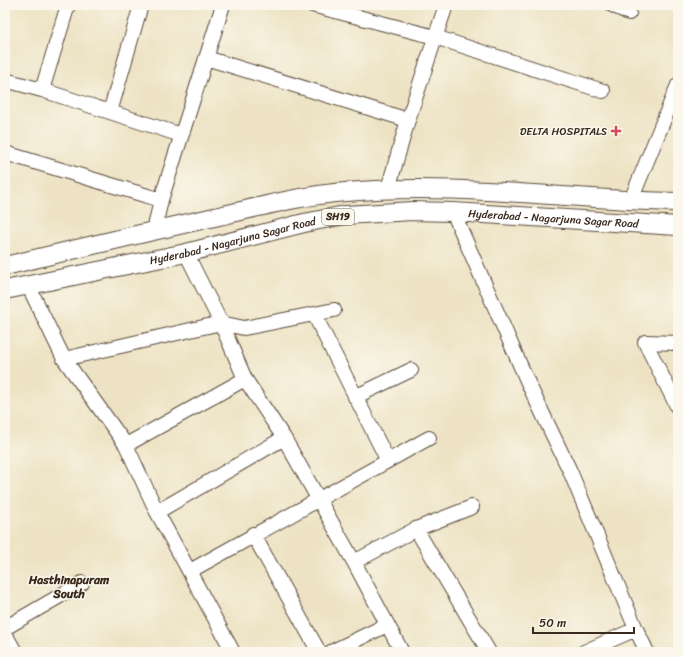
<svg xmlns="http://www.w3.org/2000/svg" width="683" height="657" font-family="Sriracha,sans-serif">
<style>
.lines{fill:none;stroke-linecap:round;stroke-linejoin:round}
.minor-casing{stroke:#564637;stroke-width:16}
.major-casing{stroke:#564637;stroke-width:20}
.minor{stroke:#fff;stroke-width:14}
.major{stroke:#fff;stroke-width:18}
.poi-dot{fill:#d1495b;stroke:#fbf7ec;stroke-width:1.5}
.labels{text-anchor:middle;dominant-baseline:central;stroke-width:3;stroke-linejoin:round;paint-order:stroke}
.shield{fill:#fbf7ec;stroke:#75685c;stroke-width:1}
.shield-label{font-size:10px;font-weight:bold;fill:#3b2a1e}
.poi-label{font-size:11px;fill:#3b2a1e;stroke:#fbf7ec;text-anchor:end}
.street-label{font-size:11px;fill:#3b2a1e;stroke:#fbf7ec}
.neighbourhood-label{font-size:12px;font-weight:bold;fill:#3b2a1e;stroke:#fbf7ec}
</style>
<rect width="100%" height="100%" fill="#fbf7ec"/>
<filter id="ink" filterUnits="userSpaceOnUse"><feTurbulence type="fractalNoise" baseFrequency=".025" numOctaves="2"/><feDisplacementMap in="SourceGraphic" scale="8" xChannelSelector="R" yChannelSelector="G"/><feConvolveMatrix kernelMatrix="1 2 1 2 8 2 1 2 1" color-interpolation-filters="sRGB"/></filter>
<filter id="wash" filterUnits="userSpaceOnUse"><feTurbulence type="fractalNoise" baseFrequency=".012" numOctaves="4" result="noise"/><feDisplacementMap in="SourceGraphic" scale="16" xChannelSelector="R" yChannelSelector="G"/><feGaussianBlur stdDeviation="0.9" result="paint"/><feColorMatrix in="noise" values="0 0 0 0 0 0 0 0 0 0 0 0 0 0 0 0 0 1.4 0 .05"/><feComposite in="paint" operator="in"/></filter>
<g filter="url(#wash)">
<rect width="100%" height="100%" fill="#ede3c4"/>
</g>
<g filter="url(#ink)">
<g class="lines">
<g class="minor-casing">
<path id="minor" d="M 312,5 L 435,37 L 603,91
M 612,5 L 629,13
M 206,58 L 408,120 L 388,189
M 5,80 L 42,90 L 181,135
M 42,90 L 68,5
M 110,112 L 141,5
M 408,120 L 446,5
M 5,153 L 161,200
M 631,200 L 678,85
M 453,212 L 529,385 L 570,471 L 636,629 L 647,652
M 154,231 L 161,200 L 223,5
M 186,253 L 221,323 L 245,379 L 284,438 L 354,562 L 402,652
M 28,285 L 64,359 L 126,445 L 157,512 L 233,652
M 334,310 L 314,314 L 388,461
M 678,343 L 645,342 L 678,408
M 64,359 L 221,323 L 244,328 L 314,314
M 355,397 L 411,370
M 126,445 L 245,379
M 157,512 L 284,438
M 416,529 L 489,652
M 253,534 L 319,652
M 354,562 L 416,529 L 472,507
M 190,571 L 429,438
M 5,628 L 82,583
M 5,634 L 15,652
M 331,652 L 387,625
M 584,652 L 636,629"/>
</g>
<g class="major-casing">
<g id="major">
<path d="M 5,266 C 76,249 147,232 219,216 C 260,207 303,195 346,192 C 457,182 568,200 678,202"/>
<path id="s1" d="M 5,290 L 186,253 L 304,223 L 345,215 L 412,211 L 453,212 L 678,226"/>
</g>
</g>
<use href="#minor" class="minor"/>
<use href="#major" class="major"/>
</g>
</g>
<path class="poi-dot" d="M614 125h4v4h4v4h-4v4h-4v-4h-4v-4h4z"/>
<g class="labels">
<rect class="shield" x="322" y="209" width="32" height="16" rx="3"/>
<g class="shield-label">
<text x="338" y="217">SH19</text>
</g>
<g class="poi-label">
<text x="607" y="131">DELTA HOSPITALS</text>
</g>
<g class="street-label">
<text stroke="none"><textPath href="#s1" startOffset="557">Hyderabad - Nagarjuna Sagar Road</textPath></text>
<text stroke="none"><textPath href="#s1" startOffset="233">Hyderabad - Nagarjuna Sagar Road</textPath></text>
</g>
<g class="neighbourhood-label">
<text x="69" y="580">Hasthinapuram<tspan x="69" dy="14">South</tspan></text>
</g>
</g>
<rect width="683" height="657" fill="none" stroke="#fbf7ec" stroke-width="20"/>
<path d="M533 627v6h101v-6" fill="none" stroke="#3b2a1e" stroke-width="2"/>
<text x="539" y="627" font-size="12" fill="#3b2a1e" stroke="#fbf7ec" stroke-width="3" paint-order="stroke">50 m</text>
</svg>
